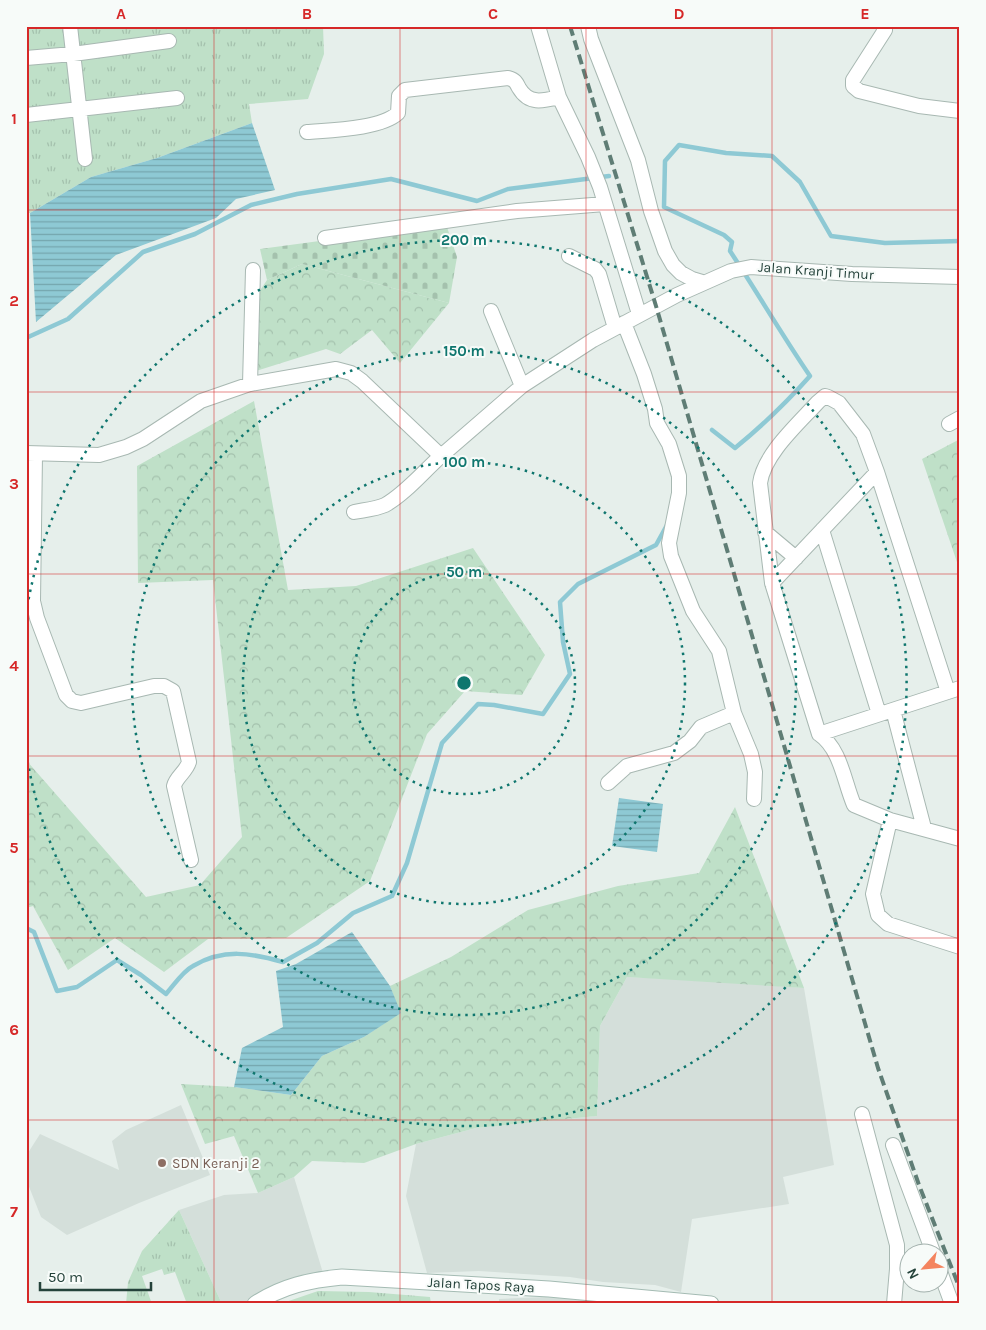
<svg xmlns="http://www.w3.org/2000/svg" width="986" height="1330" font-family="Karla,sans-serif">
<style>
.built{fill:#d4dfda}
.grass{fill:url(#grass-tufts)}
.forest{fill:url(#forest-crowns)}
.cemetery{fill:url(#cemetery-stones)}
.water{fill:url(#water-rules)}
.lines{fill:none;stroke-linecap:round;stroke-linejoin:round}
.stream{stroke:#8ec9d4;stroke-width:4.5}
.street-casing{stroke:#a8b8b2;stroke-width:16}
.secondary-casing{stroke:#a4bbb3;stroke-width:17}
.street{stroke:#fff;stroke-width:14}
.secondary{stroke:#fff;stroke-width:15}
.rail{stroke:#5f7d75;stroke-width:4;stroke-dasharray:10 5;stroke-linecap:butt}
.grid{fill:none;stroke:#d62828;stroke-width:1;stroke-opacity:0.55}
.ring{fill:none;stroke:#0f766e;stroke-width:2.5;stroke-dasharray:2.5 5}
.education-dot{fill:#8d6e63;stroke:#f7fbf9;stroke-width:2}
.labels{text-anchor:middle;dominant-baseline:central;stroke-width:4;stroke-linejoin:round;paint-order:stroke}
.street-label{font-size:14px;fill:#24423a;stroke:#f7fbf9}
.education-label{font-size:14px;fill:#785e54;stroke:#f7fbf9;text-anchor:start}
.centre{fill:#0f766e;stroke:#f7fbf9;stroke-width:2.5}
.ring-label{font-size:15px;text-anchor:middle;font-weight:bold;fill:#0f766e;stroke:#f7fbf9;stroke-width:4;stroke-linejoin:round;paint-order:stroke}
.neatline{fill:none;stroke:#d62828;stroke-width:2}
.grid-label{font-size:16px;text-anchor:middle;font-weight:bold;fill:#d62828}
</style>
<defs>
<pattern id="grass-tufts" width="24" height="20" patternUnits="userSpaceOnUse" patternTransform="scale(1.25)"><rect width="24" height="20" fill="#bfe0c8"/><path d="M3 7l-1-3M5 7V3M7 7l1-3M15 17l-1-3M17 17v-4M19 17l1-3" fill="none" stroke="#a4c1ad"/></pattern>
<pattern id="forest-crowns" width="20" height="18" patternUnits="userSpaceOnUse" patternTransform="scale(1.25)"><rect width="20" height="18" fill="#bfe0c8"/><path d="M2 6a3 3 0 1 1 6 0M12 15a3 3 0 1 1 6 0" fill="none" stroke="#a4c1ad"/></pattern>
<pattern id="cemetery-stones" width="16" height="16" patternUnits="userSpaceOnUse" patternTransform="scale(1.25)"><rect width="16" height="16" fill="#bfe0c8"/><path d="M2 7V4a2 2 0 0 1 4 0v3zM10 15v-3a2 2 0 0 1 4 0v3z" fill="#a4c1ad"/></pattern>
<pattern id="water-rules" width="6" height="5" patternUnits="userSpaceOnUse" patternTransform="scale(1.25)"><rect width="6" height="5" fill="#8ec9d4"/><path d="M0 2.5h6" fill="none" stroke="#74a5ad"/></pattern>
</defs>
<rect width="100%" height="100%" fill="#e6efeb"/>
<path class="built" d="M 627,977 L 702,980 L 804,988 L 834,1165 L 783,1177 L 789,1204 L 692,1219 L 681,1292 L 655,1285 L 603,1282 L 570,1277 L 479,1271 L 427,1273 L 406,1196 L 416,1144 L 476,1128 L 597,1116 L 600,1026 Z
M 181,1105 L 210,1175 L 139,1203 L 67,1235 L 41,1217 L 26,1179 L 26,1156 L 40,1134 L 119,1170 L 112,1141 L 126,1130 Z
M 294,1177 L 323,1273 L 270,1290 L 242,1304 L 222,1304 L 179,1210 L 224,1195 L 258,1193 Z
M 546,1297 L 585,1300 L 607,1304 L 499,1304 L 499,1299 Z"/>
<path class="grass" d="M 26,26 L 323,26 L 324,54 L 308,99 L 249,104 L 252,123 L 157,158 L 91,177 L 30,213 L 26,213 Z
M 179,1210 L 222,1304 L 187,1304 L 175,1272 L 164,1275 L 162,1269 L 142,1276 L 152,1304 L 126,1304 L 128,1282 L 142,1251 Z
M 318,1291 L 369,1292 L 430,1297 L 431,1304 L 280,1304 Z"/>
<path class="forest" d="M 302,264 L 449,303 L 400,363 L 372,330 L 340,354 L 326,349 L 256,371 L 255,298 L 267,280 Z
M 254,401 L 288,590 L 356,586 L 473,548 L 545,655 L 522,695 L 465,691 L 427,734 L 370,881 L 286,938 L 208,939 L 164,972 L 115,938 L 68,970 L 33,906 L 26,908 L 26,760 L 146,897 L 200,885 L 242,837 L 213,580 L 138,583 L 137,466 Z
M 960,439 L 960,571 L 922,459 Z
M 735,807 L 804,988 L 627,977 L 600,1026 L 597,1116 L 476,1128 L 416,1144 L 364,1163 L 312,1161 L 294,1177 L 258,1193 L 234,1136 L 205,1144 L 181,1084 L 234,1087 L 291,1095 L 322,1056 L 364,1037 L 400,1013 L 390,986 L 451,957 L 528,910 L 618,886 L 699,873 Z"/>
<path class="cemetery" d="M 446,224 L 457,257 L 449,303 L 302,264 L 267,280 L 260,249 Z"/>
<path class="water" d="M 252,123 L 275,190 L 236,199 L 216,218 L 116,255 L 36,322 L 30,213 L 91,177 L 157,158 Z
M 619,798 L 663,804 L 657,852 L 612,846 Z
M 352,932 L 390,986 L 401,1013 L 364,1037 L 322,1056 L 291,1095 L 234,1087 L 242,1048 L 283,1027 L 276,971 L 296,964 Z"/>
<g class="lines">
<path class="stream" d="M 26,338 L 68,319 L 143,252 L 195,234 L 251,205 L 297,194 L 391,179 L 477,201 L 508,189 L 609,176
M 712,430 L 735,448 C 762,426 786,403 810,376 C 782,335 757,292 730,251 L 732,242 L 724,235 L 664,207 L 665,161 L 679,145 L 726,153 L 772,156 L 800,182 L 831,236 L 885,243 L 960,241
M 26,928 L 34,932 L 57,991 L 77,987 L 117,960 L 141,975 L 166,994 C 174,985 183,971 193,966 C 224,948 251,953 283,962 L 317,943 L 353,913 L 392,896 L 407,863 L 442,743 L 478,704 L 494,705 L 543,714 L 570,674 L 563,642 L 560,602 L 578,584 L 656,545 L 667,525"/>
<g class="street-casing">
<path id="street" d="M 70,26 L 85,159
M 538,26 L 559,97 L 588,157 L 600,187 L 639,314
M 588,26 L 591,39 L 638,160 L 651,211 L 665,251 L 673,265 L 681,273 L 692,279 L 702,282
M 883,26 L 885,30 L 853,80 L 853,86 L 859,91 L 919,106 L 960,111
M 26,58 L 73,54 L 169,41
M 26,115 L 177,98
M 307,132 C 330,130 381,129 398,113 L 399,96 L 405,90 L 508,78 C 515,80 516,82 519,88 C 529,105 543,101 559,97
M 325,238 L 517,211 L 605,204
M 569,256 L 595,269 L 599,274 L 615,328
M 491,311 L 522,386
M 250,384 L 253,270
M 949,424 L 960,418
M 26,453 L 99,455 L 126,447 L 143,439 L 201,401 L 250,384 L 336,369 L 351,373 L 362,381 L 441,456 L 522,386 L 593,340 L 677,295 L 731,271 L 751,267 L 852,274 L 960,277
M 35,455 L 33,601 L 37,618 L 66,695 L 72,701 L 81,703 L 154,686 L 164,686 L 173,691 L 189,762 C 186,772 176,777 174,786 L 191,860
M 354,512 C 364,510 376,509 385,505 C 405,494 424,471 441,456
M 822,530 L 879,714
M 765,532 L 796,558
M 772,583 L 877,472
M 948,692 L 877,472 L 863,434 L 839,403 L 828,397 L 825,396 L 818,402 C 798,424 764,454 760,483 L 772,583 L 819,734 C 841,749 844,782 854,805 L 890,820 L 960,839
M 893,710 L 924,828
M 734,713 L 751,754 L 755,772 L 754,799
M 819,734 L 960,688
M 608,783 L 627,766 L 674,753 L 690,741 L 701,727 L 734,713 L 719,651 L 693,611 L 671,556 L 669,543 L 679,493 L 679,476 L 669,444 L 657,423 L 655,409 L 644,374 L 624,323
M 890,820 L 873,894 L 878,915 L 888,924 L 960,947
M 862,1114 L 897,1245 L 897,1269 L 894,1304
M 893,1145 L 933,1252
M 938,1266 L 952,1304"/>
</g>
<g class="secondary-casing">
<path id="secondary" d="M 255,1304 C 282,1286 310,1280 342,1277 L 549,1289 L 711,1304"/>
</g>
<use href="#street" class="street"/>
<use href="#secondary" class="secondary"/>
<path class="rail" d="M 570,26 L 656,306 L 878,1068 L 919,1185 L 960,1289"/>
</g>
<path class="grid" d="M 214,26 L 214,1304M 400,26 L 400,1304M 586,26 L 586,1304M 772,26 L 772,1304M 26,210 L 960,210M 26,392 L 960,392M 26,574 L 960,574M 26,756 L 960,756M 26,938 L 960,938M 26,1120 L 960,1120"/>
<g class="ring">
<circle cx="464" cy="683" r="111"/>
<circle cx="464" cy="683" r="221"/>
<circle cx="464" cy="683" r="332"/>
<path d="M26 614A443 443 0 1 1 26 752"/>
</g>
<circle class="education-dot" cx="162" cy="1163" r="5"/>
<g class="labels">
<g class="street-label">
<text transform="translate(816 271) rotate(4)">Jalan Kranji Timur</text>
<text transform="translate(481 1285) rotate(3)">Jalan Tapos Raya</text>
</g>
<g class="education-label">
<text x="172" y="1163">SDN Keranji 2</text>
</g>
</g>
<circle cx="464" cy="683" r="8" class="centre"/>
<g class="ring-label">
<text x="464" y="245">200 m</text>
<text x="464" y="356">150 m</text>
<text x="464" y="467">100 m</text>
<text x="464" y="577">50 m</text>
</g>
<rect width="986" height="1330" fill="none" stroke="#f7fbf9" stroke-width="55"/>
<g transform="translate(924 1268) rotate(243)"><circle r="24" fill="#f7fbf9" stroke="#a3b1ad"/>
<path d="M0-4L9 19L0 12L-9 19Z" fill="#f4845f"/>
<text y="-8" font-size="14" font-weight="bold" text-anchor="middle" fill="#24423a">N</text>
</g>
<path d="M40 1282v8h111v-8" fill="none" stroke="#24423a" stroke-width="2.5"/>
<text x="48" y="1282" font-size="15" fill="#24423a" stroke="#f7fbf9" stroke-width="4" paint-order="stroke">50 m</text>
<rect x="28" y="28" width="930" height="1274" class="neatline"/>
<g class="grid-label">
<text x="121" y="19">A</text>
<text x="307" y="19">B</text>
<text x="493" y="19">C</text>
<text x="679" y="19">D</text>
<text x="865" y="19">E</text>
<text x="14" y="124">1</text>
<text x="14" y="306">2</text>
<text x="14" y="489">3</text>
<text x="14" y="671">4</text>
<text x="14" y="853">5</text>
<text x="14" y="1035">6</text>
<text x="14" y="1217">7</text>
</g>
</svg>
